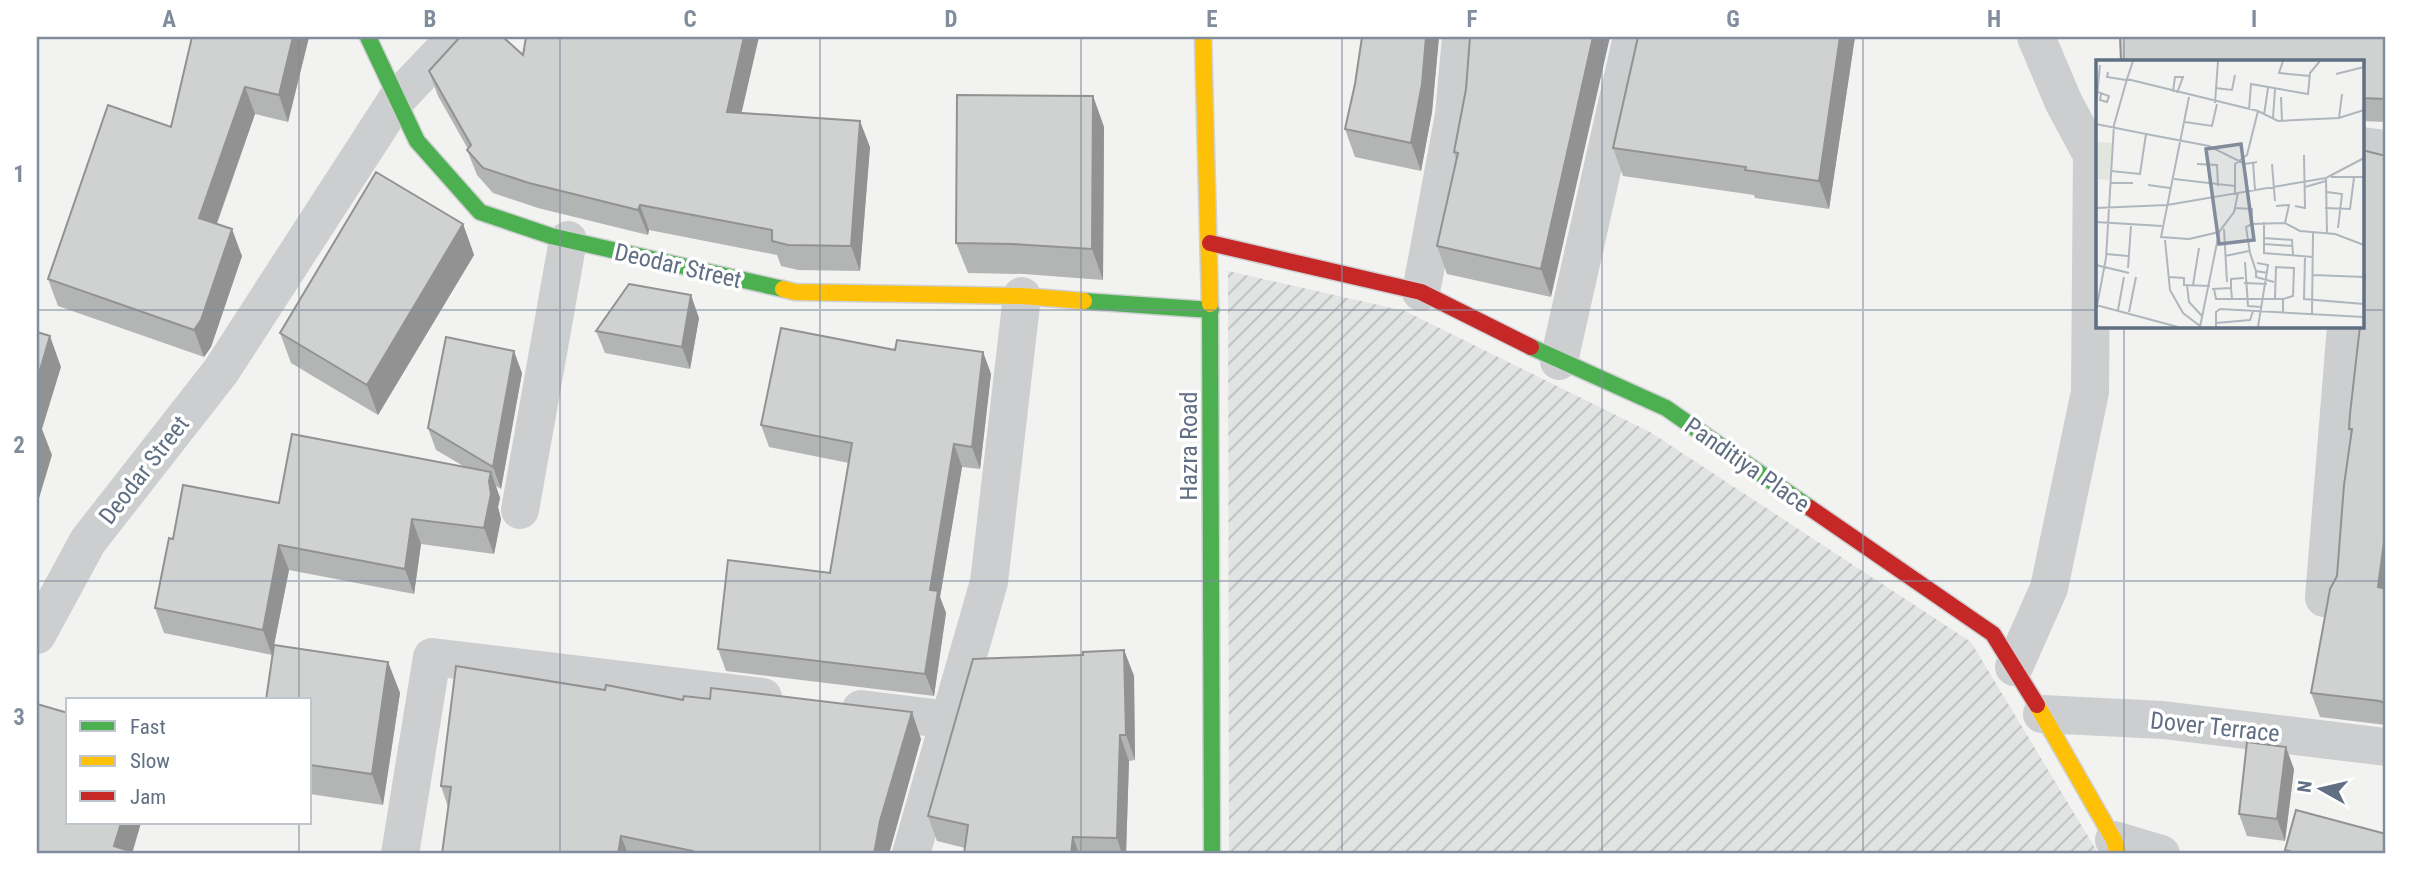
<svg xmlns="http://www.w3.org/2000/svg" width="2423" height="891" font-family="'Roboto Condensed',sans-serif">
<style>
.industrial{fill:url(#industrial-furrows)}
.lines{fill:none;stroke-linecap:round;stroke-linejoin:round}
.fast-casing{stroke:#ced0d1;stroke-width:19}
.slow-casing{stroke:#ced0d1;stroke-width:19}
.jam-casing{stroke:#ced0d1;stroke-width:19}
.street{stroke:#cdcecf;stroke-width:38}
.fast{stroke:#4caf50;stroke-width:16}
.slow{stroke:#ffc107;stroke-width:16}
.jam{stroke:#c62828;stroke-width:16}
.wall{fill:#b3b4b4}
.shaded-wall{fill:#929292}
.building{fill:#d0d1d1;stroke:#929292;stroke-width:2}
.grid{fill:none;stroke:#818d9c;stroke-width:2;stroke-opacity:0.55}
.labels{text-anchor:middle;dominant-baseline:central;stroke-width:7;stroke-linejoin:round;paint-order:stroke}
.street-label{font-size:24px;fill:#606f83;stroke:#fff}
.inset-road{fill:none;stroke:#afb6be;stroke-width:2}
.view{fill:#818d9c;fill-opacity:0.15;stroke:#818d9c;stroke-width:3.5}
.inset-edge{fill:none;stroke:#606f83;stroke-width:3.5}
.neatline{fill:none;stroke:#818d9c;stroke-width:2.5}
.grid-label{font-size:23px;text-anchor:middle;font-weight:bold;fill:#818d9c}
</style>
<defs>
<pattern id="industrial-furrows" width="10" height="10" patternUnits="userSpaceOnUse" patternTransform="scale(1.75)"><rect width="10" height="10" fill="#e2e4e3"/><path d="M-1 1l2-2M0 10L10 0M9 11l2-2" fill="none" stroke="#bbbdbd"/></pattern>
</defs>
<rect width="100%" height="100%" fill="#f2f3f0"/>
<path class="industrial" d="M 1228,271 L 1405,311 L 1650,432 L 1971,642 L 2095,848 L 2097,854 L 1229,854 Z"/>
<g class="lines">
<g class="fast-casing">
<path id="fast" d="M 368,37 L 417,141 L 480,212 L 551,236 L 783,289
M 1084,301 L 1211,310
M 1210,304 L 1212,854
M 1531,347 L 1666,408 L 1810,508"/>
</g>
<g class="slow-casing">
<path id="slow" d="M 1203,37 L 1210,304
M 783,289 L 795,292 L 1022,296 L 1084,301
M 2037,705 L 2114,840 L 2118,854"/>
</g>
<g class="jam-casing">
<path id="jam" d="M 1210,243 L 1421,292 L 1531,347
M 1810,508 L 1993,634 L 2037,705"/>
</g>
<path class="street" d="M 2036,37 L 2064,103 L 2092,155 L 2098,155
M 2362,146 L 2386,149
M 1421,292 L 1454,115 L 1461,37
M 1559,361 L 1632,37
M 520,510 L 568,240
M 2324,598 L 2346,326
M 37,635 L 88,541 L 221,371 L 397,99 L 456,37
M 2014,667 L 2049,588 L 2090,392 L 2092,155
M 861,709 L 950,720
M 2042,714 L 2163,720 L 2386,747
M 2114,840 L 2161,854
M 400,854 L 432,657 L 763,697
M 911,854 L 989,582 L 1022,296"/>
<use href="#fast" class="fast"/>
<use href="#slow" class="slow"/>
<use href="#jam" class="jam"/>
</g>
<path class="wall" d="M 309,37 L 288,122 L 255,114 L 217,224 L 242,256 L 211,347 L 204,357 L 58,306 L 48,279 L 171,127 Z
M 1362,37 L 1439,37 L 1432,112 L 1421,171 L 1355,157 L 1345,129 L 1355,84 Z
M 1470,37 L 1551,297 L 1447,274 L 1437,246 L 1456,159 L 1454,152 L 1466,89 Z
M 1855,37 L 1829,209 L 1755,198 L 1754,195 L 1623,176 L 1613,148 Z
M 2386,37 L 2386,122 L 2362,121 L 2362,61 Z
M 523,55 L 870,147 L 860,271 L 798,270 L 781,266 L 777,255 L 649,230 L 648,235 L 538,208 L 493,193 L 477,175 L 467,150 L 468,149 L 438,96 L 429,71 Z
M 1093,96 L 1104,127 L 1103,280 L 1024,274 L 968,273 L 956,243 Z
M 2362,150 L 2386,156 L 2386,725 L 2320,717 L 2311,693 L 2337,576 L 2351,434 L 2349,429 L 2363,298 L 2362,298 Z
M 463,224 L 474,255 L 378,415 L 291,363 L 280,333 Z
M 699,318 L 690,369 L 605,353 L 596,331 Z
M 895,350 L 983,352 L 991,374 L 980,469 L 962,467 L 940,597 L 946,613 L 934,696 L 726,671 L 718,649 L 830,573 L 849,463 L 769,447 L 761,425 Z
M 522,373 L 501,489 L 496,486 L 500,498 L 498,507 L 501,519 L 494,554 L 421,544 L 414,594 L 289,570 L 274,645 L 388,662 L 400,693 L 383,805 L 310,794 L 310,700 L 272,655 L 164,633 L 155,608 L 173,539 L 279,503 L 465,467 L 436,450 L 428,428 Z
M 1124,650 L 1134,676 L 1135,760 L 1129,761 L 1126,854 L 964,854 L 965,848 L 937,841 L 928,816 Z
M 605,690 L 683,700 L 921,739 L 889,854 L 442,854 L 448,807 L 441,786 Z
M 2294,769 L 2285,841 L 2247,836 L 2239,814 Z
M 2285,850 L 2386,854 L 2286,854 Z"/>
<path class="shaded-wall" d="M 293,37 L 309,37 L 288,122 L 279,95 Z
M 744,37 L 759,37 L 736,137 L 727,112 Z
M 1426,37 L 1439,37 L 1432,112 L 1421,171 L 1411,143 Z
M 1593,37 L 1610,37 L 1551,297 L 1541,269 Z
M 1840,37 L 1855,37 L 1829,209 L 1819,181 Z
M 245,87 L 255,114 L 209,245 L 199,218 Z
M 1093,96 L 1104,127 L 1103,280 L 1092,249 Z
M 860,121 L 870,147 L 860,271 L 851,246 Z
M 640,205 L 649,230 L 648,235 L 638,210 Z
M 463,224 L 474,255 L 378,415 L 367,385 Z
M 232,229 L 242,256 L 211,347 L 204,357 L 194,330 Z
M 691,295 L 699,318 L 690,369 L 682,347 Z
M 50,336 L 61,367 L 42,429 L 52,455 L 37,505 L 37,380 Z
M 514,351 L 522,373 L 501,489 L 493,467 Z
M 983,352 L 991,374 L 980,469 L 972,447 Z
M 954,444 L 962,467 L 940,597 L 946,613 L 934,696 L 925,674 L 930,590 Z
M 491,472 L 500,498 L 498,507 L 501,519 L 494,554 L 484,528 Z
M 412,519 L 421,544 L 414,594 L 405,569 Z
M 2386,527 L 2386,609 L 2378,587 Z
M 279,545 L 289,570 L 272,655 L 263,630 Z
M 1124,650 L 1134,676 L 1135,760 L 1126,735 Z
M 388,662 L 400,693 L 383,805 L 372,774 Z
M 912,712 L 921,739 L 889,854 L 874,854 L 880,821 Z
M 1120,735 L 1129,761 L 1126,854 L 1122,854 L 1117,838 Z
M 2286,747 L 2294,769 L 2285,841 L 2277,819 Z
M 121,823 L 141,823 L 132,854 L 114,846 Z
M 621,836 L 628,854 L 618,854 Z
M 1073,837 L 1079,854 L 1071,854 Z"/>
<path class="building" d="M 192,37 L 293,37 L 279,95 L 245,87 L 199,218 L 232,229 L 201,320 L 194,330 L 48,279 L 108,105 L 171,127 Z
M 460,37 L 503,37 L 523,55 L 526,37 L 744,37 L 727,112 L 860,121 L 851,246 L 788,245 L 772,241 L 772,230 L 640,205 L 638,210 L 529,183 L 483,168 L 467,150 L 471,145 L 429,71 Z
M 1362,37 L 1426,37 L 1422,84 L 1411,143 L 1345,129 L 1355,84 Z
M 1470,37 L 1593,37 L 1541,269 L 1437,246 L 1458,153 L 1454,152 L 1466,89 Z
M 1638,37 L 1840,37 L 1819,181 L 1745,170 L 1746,167 L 1613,148 Z
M 2120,37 L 2386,37 L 2386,99 L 2362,98 L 2362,61 L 2121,61 Z
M 957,95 L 1093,96 L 1092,249 L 1012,244 L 956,243 Z
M 2362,150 L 2386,156 L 2386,527 L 2378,587 L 2386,589 L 2386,704 L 2380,701 L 2311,693 L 2330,589 L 2337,576 L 2344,485 L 2352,429 L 2349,429 L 2350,414 L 2360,326 L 2362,326 L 2362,307 L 2365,275 L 2362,274 Z
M 376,172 L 463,224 L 367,385 L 280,333 Z
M 629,284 L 691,295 L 682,347 L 596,331 Z
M 781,328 L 895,350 L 897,340 L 983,352 L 972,447 L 954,444 L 930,590 L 938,591 L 925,674 L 718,649 L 728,560 L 830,573 L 852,443 L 761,425 Z
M 37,332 L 50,336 L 37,380 Z
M 446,337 L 514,351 L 493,467 L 428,428 Z
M 37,424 L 40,425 L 37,437 Z
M 292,434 L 491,472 L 489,481 L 491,494 L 484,528 L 412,519 L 405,569 L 279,545 L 263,630 L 155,608 L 169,538 L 173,539 L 183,485 L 279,503 Z
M 274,645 L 388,662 L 372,774 L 310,765 L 310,700 L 266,700 Z
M 1124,650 L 1126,735 L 1120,735 L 1117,838 L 1073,837 L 1071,854 L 964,854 L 968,825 L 928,816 L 973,659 L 1083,655 L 1083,652 Z
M 456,666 L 605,690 L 606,685 L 683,700 L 684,696 L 710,699 L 711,688 L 912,712 L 880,821 L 874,854 L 693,854 L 693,851 L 621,836 L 618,854 L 442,854 L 451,787 L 441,786 Z
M 37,704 L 68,713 L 68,823 L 121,823 L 114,846 L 139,854 L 37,854 Z
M 2247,742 L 2286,747 L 2277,819 L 2239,814 Z
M 2296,810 L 2386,834 L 2386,854 L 2300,854 L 2285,850 Z"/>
<path class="grid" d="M 299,37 L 299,700M 560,37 L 560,854M 820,37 L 820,854M 1081,37 L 1081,854M 1342,37 L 1342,854M 1602,37 L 1602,854M 1863,37 L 1863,854M 2124,37 L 2124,61M 37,310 L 2098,310M 2362,310 L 2386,310M 2124,326 L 2124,854M 37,581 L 2386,581M 299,823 L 299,854"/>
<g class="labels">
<g class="street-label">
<text transform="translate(678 266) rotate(13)">Deodar Street</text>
<text transform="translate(1189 446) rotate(-90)">Hazra Road</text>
<text transform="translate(1747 465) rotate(35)">Panditiya Place</text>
<text transform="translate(144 470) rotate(-52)">Deodar Street</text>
<text transform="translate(2215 727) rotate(6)">Dover Terrace</text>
</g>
</g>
<g transform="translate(2096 60)">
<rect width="268" height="268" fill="#f2f3f0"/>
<path d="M 0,82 L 16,83 L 14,120 L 0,119 Z" fill="#e1e6de"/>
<path class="inset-road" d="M 37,1 L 31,19 L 162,51 L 182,61 L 243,58 L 268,50M 187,1 L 183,13 L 214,16M 12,12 L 11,17 L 30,20M 240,14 L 268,7M 119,28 L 136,30 L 139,15M 2,32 L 13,36 L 11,42 L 4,40 L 5,34M 77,32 L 79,17 L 87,17 L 81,33M 93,37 L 65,177 L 93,179 L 123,172 L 138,152 L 142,133M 185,37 L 186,61M 119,43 L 122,1M 0,47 L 4,5M 153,50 L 155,24 L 212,34 L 214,13 L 224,1M 168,55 L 172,28M 177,58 L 179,29M 243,58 L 246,34M 89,62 L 116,66 L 121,44M 0,64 L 50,74 L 44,114 L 15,111M 50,74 L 113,86 L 149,104 L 161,102M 157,102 L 159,130M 101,104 L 121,105 L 122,126M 176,104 L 179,141M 235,117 L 268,117M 230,118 L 231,174M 78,119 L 139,126M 15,123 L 37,123M 52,125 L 74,128M 209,127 L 230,121M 231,132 L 246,134 L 242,168M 139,133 L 139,104 L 151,95 L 162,51M 180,146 L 193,145 L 189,163M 199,146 L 209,148 L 208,95M 0,148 L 71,145 L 230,118 L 268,98M 139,148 L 156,149 L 156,164M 229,148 L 254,149 L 258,118M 0,162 L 66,166M 168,162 L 168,193 L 217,197M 128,169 L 131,222M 168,178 L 196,180 L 197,195M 69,180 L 74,230 L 87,253 L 104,266M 168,184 L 197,186M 10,194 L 32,196M 129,196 L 153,191M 209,196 L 208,239 L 268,244M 149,202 L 152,246 L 166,247M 161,203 L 172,205 L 162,267M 0,205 L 33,213M 32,208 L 35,166M 160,211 L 160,217 L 178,222M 172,213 L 160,211 L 154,193 L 150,167 L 156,164 L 189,163 L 204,171 L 239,174 L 268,185M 217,215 L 268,217M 73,217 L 88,218 L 88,225 L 114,226M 148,223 L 171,224M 91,225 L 93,242 L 106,256M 97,225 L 103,188M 135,228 L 135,219 L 148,218M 116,229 L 135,228 L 136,238M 118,229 L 120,239 L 178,239M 0,245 L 82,267M 22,250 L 28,217M 0,251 L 10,198 L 18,65 L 31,19M 33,252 L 40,217M 187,252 L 187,239 L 179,239 L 180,207 L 198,208 L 197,236 L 187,239M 216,254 L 217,173M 120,263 L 154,260 L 157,251M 104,267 L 123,173M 120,267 L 120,252 L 124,249 L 268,257"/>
<path class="view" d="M 145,84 L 158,180 L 123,184 L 110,89 Z"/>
<rect width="268" height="268" class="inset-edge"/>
</g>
<rect width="2423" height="891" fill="none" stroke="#ffffff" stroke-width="77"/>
<rect x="66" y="698" width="245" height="126" fill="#ffffff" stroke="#bfc5cd" stroke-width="2"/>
<rect x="80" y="721" width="35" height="10" fill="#4caf50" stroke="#bfc5cd" stroke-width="2"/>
<text x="130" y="734" font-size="21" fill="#606f83">Fast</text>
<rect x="80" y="756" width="35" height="10" fill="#ffc107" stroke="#bfc5cd" stroke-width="2"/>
<text x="130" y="768" font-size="21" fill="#606f83">Slow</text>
<rect x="80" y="791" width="35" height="10" fill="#c62828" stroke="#bfc5cd" stroke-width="2"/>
<text x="130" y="804" font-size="21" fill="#606f83">Jam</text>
<g transform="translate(2321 789) rotate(278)" stroke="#ffffff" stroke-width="5" paint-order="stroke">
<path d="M0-5L12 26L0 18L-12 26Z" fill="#606f83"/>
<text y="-10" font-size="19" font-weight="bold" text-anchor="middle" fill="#606f83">N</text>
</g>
<rect x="38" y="38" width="2346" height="814" class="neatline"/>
<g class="grid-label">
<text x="169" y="27">A</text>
<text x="430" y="27">B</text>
<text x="690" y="27">C</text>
<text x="951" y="27">D</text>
<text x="1212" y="27">E</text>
<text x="1472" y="27">F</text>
<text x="1733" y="27">G</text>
<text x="1994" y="27">H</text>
<text x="2254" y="27">I</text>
<text x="19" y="182">1</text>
<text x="19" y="453">2</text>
<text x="19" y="725">3</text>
</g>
</svg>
